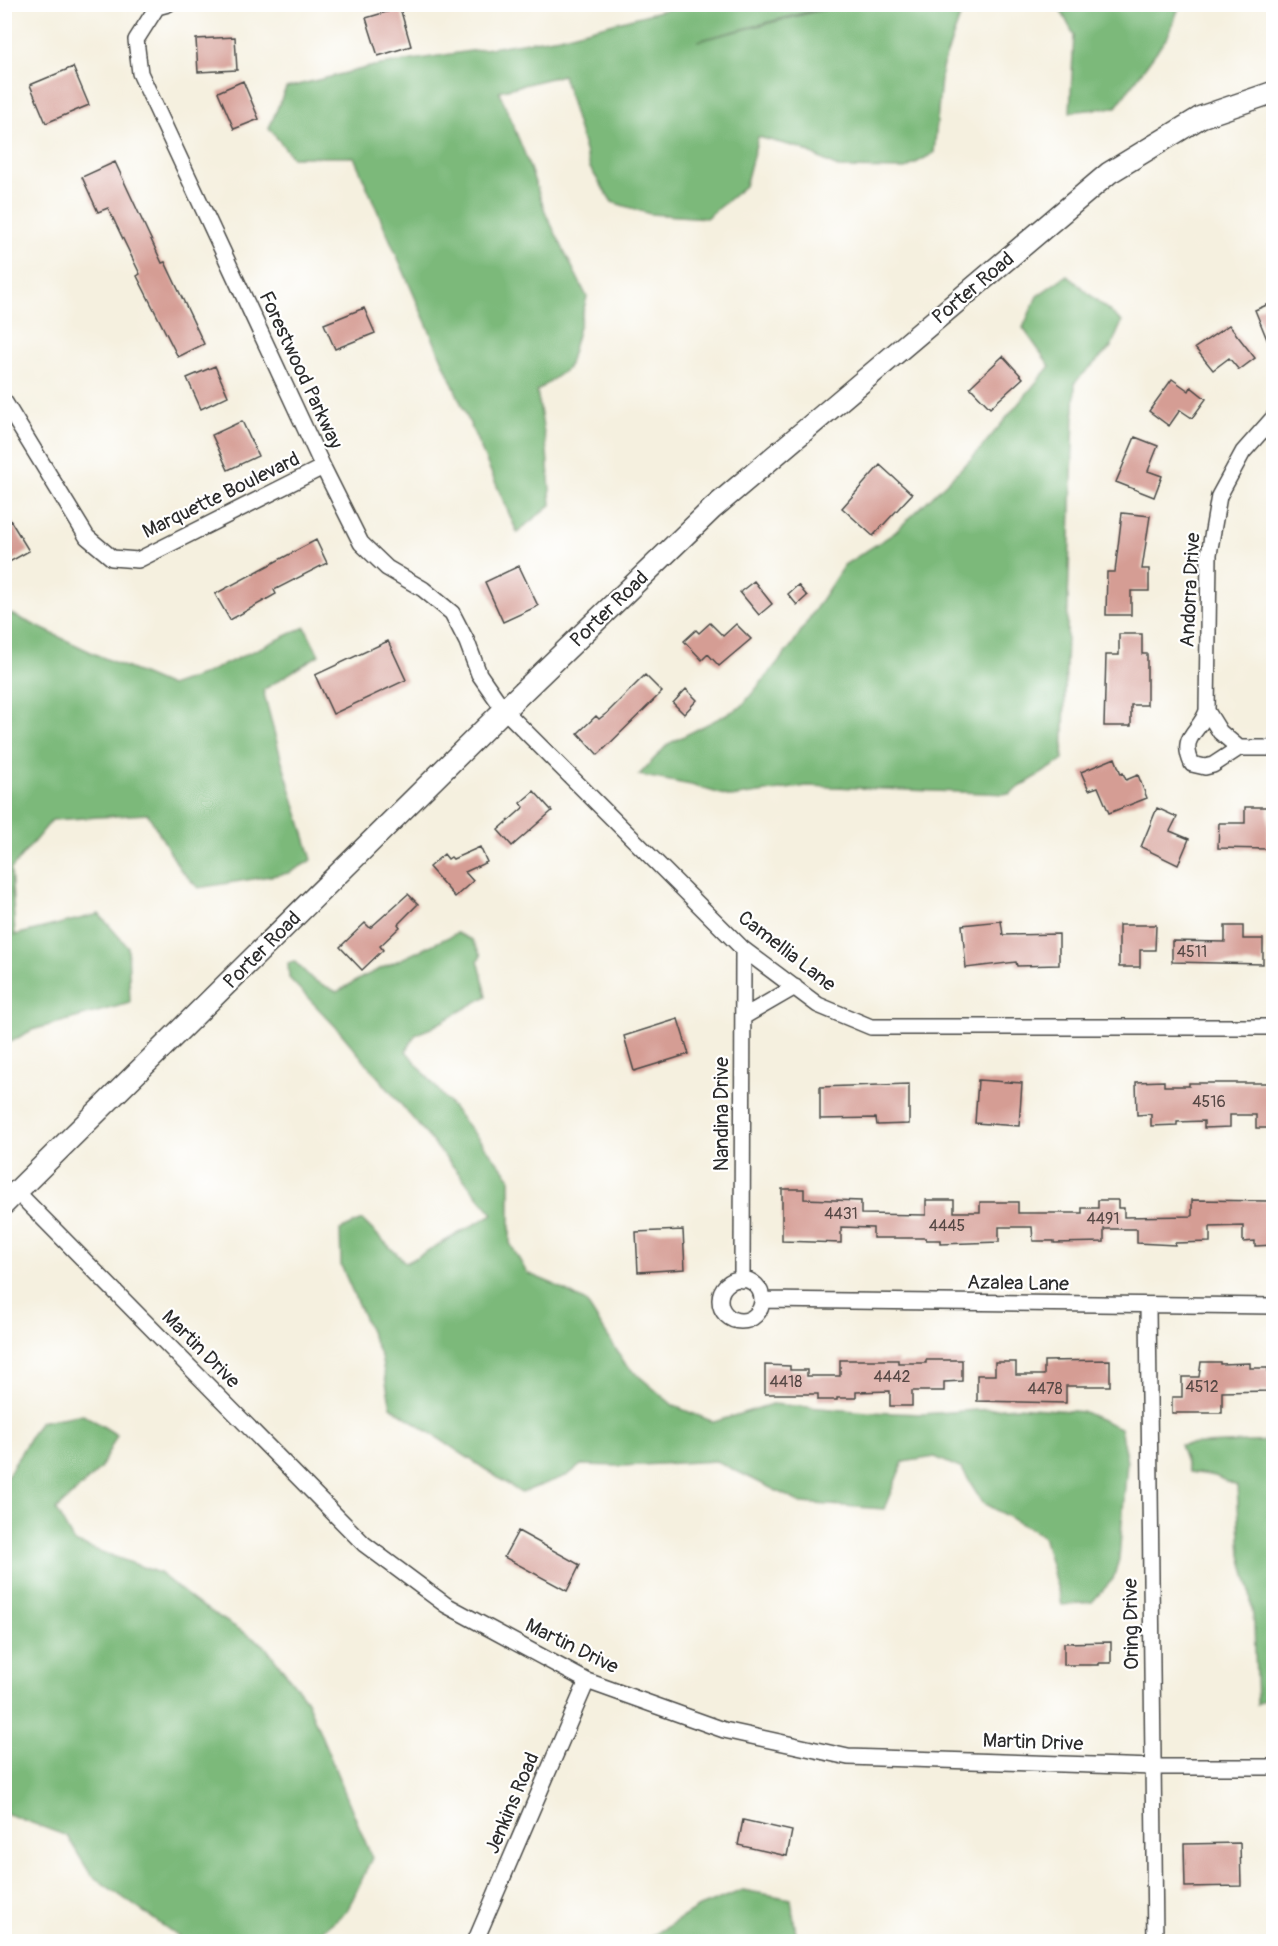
<svg xmlns="http://www.w3.org/2000/svg" width="1278" height="1946" font-family="Pangolin,sans-serif">
<style>
.forest{fill:#7cb97a;stroke:#547252;stroke-width:1.5}
.building{fill:#d59d94}
.lines{fill:none;stroke-linecap:round;stroke-linejoin:round}
.street-casing{stroke:#494946;stroke-width:18}
.secondary-casing{stroke:#494946;stroke-width:24}
.street{stroke:#fff;stroke-width:15}
.secondary{stroke:#fff;stroke-width:21}
.labels{text-anchor:middle;dominant-baseline:central;stroke-width:4.5;stroke-linejoin:round;paint-order:stroke}
.number-label{font-size:16px;fill:#564845}
.street-label{font-size:20px;fill:#2b2b2b;stroke:#fff}
</style>
<rect width="100%" height="100%" fill="#fff"/>
<filter id="ink" filterUnits="userSpaceOnUse"><feTurbulence type="fractalNoise" baseFrequency=".0167" numOctaves="2"/><feDisplacementMap in="SourceGraphic" scale="12" xChannelSelector="R" yChannelSelector="G"/><feConvolveMatrix kernelMatrix="1 2 1 2 8 2 1 2 1" color-interpolation-filters="sRGB"/></filter>
<filter id="wash" filterUnits="userSpaceOnUse"><feTurbulence type="fractalNoise" baseFrequency=".008" numOctaves="4" result="noise"/><feDisplacementMap in="SourceGraphic" scale="24" xChannelSelector="R" yChannelSelector="G"/><feGaussianBlur stdDeviation="1.35" result="paint"/><feColorMatrix in="noise" values="0 0 0 0 0 0 0 0 0 0 0 0 0 0 0 0 0 1.4 0 .05"/><feComposite in="paint" operator="in"/></filter>
<g filter="url(#wash)">
<rect width="100%" height="100%" fill="#f5f0df"/>
<path class="forest" d="M 683,5 L 834,5 L 697,41 L 842,5 L 974,5 L 962,11 L 942,68 L 934,153 L 905,169 L 839,168 L 800,148 L 758,137 L 745,186 L 706,218 L 650,214 L 612,202 L 590,168 L 563,75 L 499,91 L 526,157 L 546,214 L 587,297 L 568,368 L 537,391 L 547,451 L 551,505 L 517,532 L 354,157 L 292,157 L 269,128 L 286,88 L 374,66 L 560,37 Z
M 1058,5 L 1180,5 L 1168,36 L 1116,107 L 1070,112 L 1074,35 Z
M 1067,275 L 1122,322 L 1111,347 L 1075,382 L 1063,760 L 1009,794 L 807,786 L 731,797 L 691,785 L 639,775 L 668,744 L 741,707 L 792,645 L 844,565 L 893,534 L 976,454 L 1050,366 L 1023,328 L 1037,296 Z
M 5,611 L 97,655 L 170,686 L 202,675 L 305,627 L 319,655 L 263,690 L 281,758 L 312,860 L 289,873 L 198,888 L 180,869 L 148,814 L 52,820 L 11,869 L 15,935 L 99,914 L 128,947 L 130,1003 L 32,1030 L 5,1045 Z
M 457,933 L 472,940 L 481,956 L 478,960 L 487,996 L 431,1028 L 416,1034 L 406,1051 L 510,1177 L 510,1243 L 527,1273 L 553,1284 L 586,1302 L 626,1365 L 674,1406 L 714,1422 L 772,1404 L 868,1412 L 922,1414 L 1018,1407 L 1084,1412 L 1120,1428 L 1127,1462 L 1119,1559 L 1113,1579 L 1092,1602 L 1062,1605 L 1043,1536 L 983,1503 L 962,1469 L 935,1457 L 903,1462 L 884,1509 L 801,1503 L 716,1461 L 622,1466 L 581,1465 L 568,1475 L 521,1493 L 391,1407 L 381,1357 L 341,1265 L 340,1230 L 362,1220 L 406,1263 L 493,1214 L 336,1027 L 289,978 L 288,963 L 295,962 L 313,980 L 337,992 L 363,977 Z
M 83,1414 L 117,1435 L 100,1469 L 56,1510 L 74,1542 L 159,1573 L 197,1603 L 264,1645 L 306,1699 L 372,1858 L 347,1911 L 309,1941 L 181,1941 L 182,1939 L 91,1875 L 67,1836 L 5,1813 L 5,1480 L 39,1422 Z
M 1273,1441 L 1273,1695 L 1257,1704 L 1254,1624 L 1249,1587 L 1241,1555 L 1237,1486 L 1215,1476 L 1189,1472 L 1180,1445 Z
M 743,1890 L 791,1899 L 797,1941 L 644,1941 L 699,1907 Z"/>
<g id="blocks">
<path class="building" d="M 400,8 L 411,46 L 378,56 L 366,18 Z
M 235,37 L 237,70 L 198,72 L 196,39 Z
M 73,67 L 89,105 L 46,123 L 30,85 Z
M 243,81 L 259,119 L 234,129 L 218,92 Z
M 115,162 L 162,263 L 165,262 L 204,344 L 178,357 L 137,276 L 140,274 L 108,208 L 98,212 L 82,177 Z
M 1274,302 L 1274,354 L 1273,354 L 1255,310 Z
M 364,308 L 375,333 L 335,349 L 324,324 Z
M 1229,325 L 1255,358 L 1239,370 L 1229,358 L 1213,370 L 1195,348 Z
M 1003,356 L 1023,378 L 990,408 L 970,387 Z
M 215,366 L 228,396 L 201,409 L 187,378 Z
M 1172,379 L 1189,391 L 1191,387 L 1206,399 L 1192,418 L 1180,410 L 1169,426 L 1149,411 Z
M 242,421 L 258,456 L 228,470 L 212,435 Z
M 1135,437 L 1158,446 L 1148,471 L 1162,476 L 1154,497 L 1116,482 Z
M 880,465 L 912,494 L 873,536 L 842,508 Z
M 4,510 L 29,551 L 4,565 Z
M 1122,513 L 1150,516 L 1142,569 L 1149,569 L 1149,591 L 1131,591 L 1131,615 L 1106,615 L 1107,572 L 1115,572 Z
M 316,540 L 327,563 L 274,590 L 276,594 L 230,620 L 215,594 Z
M 519,566 L 538,606 L 503,622 L 485,582 Z
M 754,581 L 772,604 L 759,615 L 740,592 Z
M 798,585 L 807,596 L 797,605 L 788,594 Z
M 710,623 L 723,636 L 736,624 L 751,639 L 719,666 L 708,654 L 702,660 L 684,641 L 696,630 L 699,633 Z
M 1119,634 L 1142,634 L 1142,654 L 1147,654 L 1147,705 L 1131,705 L 1131,726 L 1104,726 L 1106,655 L 1119,655 Z
M 388,641 L 406,680 L 333,714 L 315,675 Z
M 645,675 L 662,692 L 598,755 L 578,733 L 596,716 L 599,719 L 607,713 Z
M 686,689 L 697,700 L 684,714 L 673,703 Z
M 1115,758 L 1121,774 L 1123,773 L 1126,780 L 1138,775 L 1147,798 L 1109,813 L 1098,787 L 1089,790 L 1081,772 Z
M 534,791 L 552,811 L 512,846 L 498,830 L 524,807 L 520,803 Z
M 1245,807 L 1268,807 L 1268,849 L 1218,848 L 1219,823 L 1245,823 Z
M 1157,808 L 1177,817 L 1170,831 L 1189,839 L 1178,865 L 1141,847 Z
M 480,847 L 487,862 L 465,872 L 473,881 L 455,897 L 429,867 L 444,854 L 448,859 L 451,857 L 453,859 Z
M 408,894 L 418,904 L 398,924 L 400,927 L 380,946 L 383,950 L 362,970 L 340,947 L 365,923 L 370,928 Z
M 1001,921 L 1003,935 L 1059,934 L 1059,965 L 1017,966 L 1016,962 L 966,968 L 962,925 Z
M 1119,925 L 1156,925 L 1155,950 L 1140,950 L 1140,967 L 1119,967 Z
M 1225,926 L 1243,926 L 1243,939 L 1263,939 L 1263,964 L 1172,962 L 1172,941 L 1225,942 Z
M 678,1019 L 689,1054 L 634,1071 L 624,1036 Z
M 978,1080 L 1022,1083 L 1019,1126 L 975,1123 Z
M 1164,1081 L 1164,1086 L 1189,1086 L 1189,1083 L 1268,1083 L 1268,1086 L 1274,1087 L 1274,1128 L 1256,1128 L 1256,1115 L 1230,1115 L 1230,1127 L 1204,1128 L 1204,1121 L 1177,1122 L 1177,1125 L 1151,1126 L 1151,1114 L 1137,1115 L 1136,1082 Z
M 909,1084 L 909,1124 L 877,1125 L 876,1118 L 820,1119 L 820,1087 Z
M 782,1189 L 804,1189 L 804,1199 L 861,1201 L 861,1214 L 926,1215 L 926,1200 L 954,1200 L 954,1212 L 980,1212 L 980,1202 L 1018,1202 L 1018,1213 L 1082,1213 L 1082,1208 L 1098,1208 L 1098,1200 L 1118,1200 L 1118,1208 L 1124,1208 L 1124,1217 L 1192,1216 L 1192,1200 L 1269,1201 L 1269,1213 L 1274,1213 L 1274,1245 L 1255,1246 L 1255,1241 L 1243,1242 L 1243,1226 L 1210,1227 L 1210,1242 L 1175,1243 L 1175,1245 L 1137,1243 L 1137,1229 L 1104,1229 L 1104,1242 L 1054,1243 L 1054,1241 L 1033,1241 L 1032,1227 L 999,1227 L 999,1242 L 940,1244 L 940,1240 L 926,1240 L 926,1238 L 873,1238 L 873,1228 L 841,1227 L 841,1243 L 782,1241 Z
M 683,1230 L 685,1269 L 638,1272 L 636,1232 Z
M 840,1360 L 898,1360 L 898,1363 L 926,1363 L 926,1360 L 962,1360 L 962,1381 L 944,1382 L 944,1391 L 912,1391 L 912,1406 L 890,1406 L 890,1391 L 856,1392 L 856,1398 L 837,1398 L 837,1400 L 818,1400 L 818,1394 L 765,1394 L 765,1365 L 790,1366 L 790,1370 L 807,1370 L 807,1376 L 840,1376 Z
M 1110,1360 L 1110,1386 L 1066,1386 L 1066,1403 L 977,1401 L 977,1375 L 995,1375 L 995,1362 L 1016,1362 L 1016,1375 L 1044,1375 L 1044,1361 Z
M 1201,1362 L 1220,1362 L 1220,1364 L 1250,1363 L 1250,1368 L 1268,1368 L 1269,1391 L 1222,1392 L 1222,1413 L 1172,1413 L 1172,1397 L 1182,1397 L 1182,1377 L 1199,1377 Z
M 518,1531 L 580,1565 L 567,1591 L 504,1557 Z
M 1111,1642 L 1111,1663 L 1099,1663 L 1099,1665 L 1064,1665 L 1064,1643 Z
M 743,1820 L 792,1831 L 787,1856 L 738,1845 Z
M 1240,1843 L 1241,1886 L 1185,1887 L 1184,1844 Z"/>
</g>
</g>
<g filter="url(#ink)">
<use href="#blocks" fill-opacity="0" stroke="#494946" stroke-width="1.5"/>
<g class="lines">
<g class="street-casing">
<path id="street" d="M 168,4 L 157,7 L 136,40 L 140,73 L 323,467 L 361,543 L 387,568 L 423,589 L 452,613 L 467,642 L 479,674 L 504,710 L 743,949 L 818,1005 L 871,1027 L 1274,1027
M 4,401 L 87,537 L 112,558 L 138,560 L 323,467
M 1274,417 L 1243,452 L 1219,496 L 1209,554 L 1207,711 C 1199,734 1179,735 1192,764 L 1205,767 L 1213,765 L 1239,748 L 1274,748
M 1207,711 L 1220,732 L 1239,748
M 743,1017 L 795,987
M 17,1192 L 364,1544 L 446,1605 L 587,1681 L 724,1730 L 848,1757 L 1154,1767 L 1274,1767
M720 1300a21 21 0 1 1 42 0a21 21 0 1 1-42 0Z
M 742,1280 L 743,949
M 762,1300 L 1274,1306
M 1148,1306 L 1155,1942
M 475,1942 L 587,1681"/>
</g>
<g class="secondary-casing">
<path id="secondary" d="M 4,1204 L 504,710 L 712,509 L 1109,173 L 1201,117 L 1274,92"/>
</g>
<use href="#street" class="street"/>
<use href="#secondary" class="secondary"/>
</g>
</g>
<g class="labels">
<g class="number-label">
<text x="1192" y="952">4511</text>
<text x="1209" y="1102">4516</text>
<text x="841" y="1214">4431</text>
<text x="1103" y="1219">4491</text>
<text x="947" y="1226">4445</text>
<text x="892" y="1377">4442</text>
<text x="786" y="1382">4418</text>
<text x="1202" y="1387">4512</text>
<text x="1045" y="1389">4478</text>
</g>
<g class="street-label">
<text transform="translate(973 288) rotate(-40)">Porter Road</text>
<text transform="translate(301 370) rotate(65)">Forestwood Parkway</text>
<text transform="translate(221 495) rotate(-26)">Marquette Boulevard</text>
<text transform="translate(1190 590) rotate(-87)">Andorra Drive</text>
<text transform="translate(609 609) rotate(-44)">Porter Road</text>
<text transform="translate(262 950) rotate(-45)">Porter Road</text>
<text transform="translate(787 951) rotate(38)">Camellia Lane</text>
<text transform="translate(721 1114) rotate(-90)">Nandina Drive</text>
<text transform="translate(1018 1283) rotate(1)">Azalea Lane</text>
<text transform="translate(201 1349) rotate(45)">Martin Drive</text>
<text transform="translate(1131 1624) rotate(-91)">Oring Drive</text>
<text transform="translate(572 1646) rotate(26)">Martin Drive</text>
<text transform="translate(1033 1742) rotate(2)">Martin Drive</text>
<text transform="translate(512 1803) rotate(-67)">Jenkins Road</text>
</g>
</g>
<rect width="1278" height="1946" fill="none" stroke="#fff" stroke-width="24"/>
</svg>
